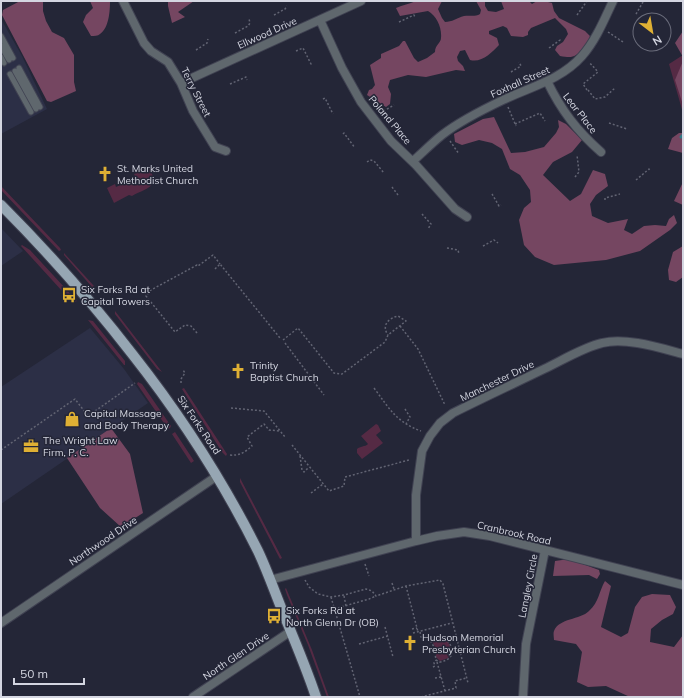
<svg xmlns="http://www.w3.org/2000/svg" width="684" height="698" font-family="Mulish,sans-serif">
<style>
.built{fill:#2c2f46}
.green{fill:#552a44}
.forest{fill:#754661}
.lines{fill:none;stroke-linecap:round;stroke-linejoin:round}
.stream{stroke:#2e7985;stroke-width:3}
.lane-casing{stroke:#404252;stroke-width:7}
.street-casing{stroke:#404252;stroke-width:10}
.primary-casing{stroke:#404252;stroke-width:12}
.path{stroke:#626473;stroke-width:1.5;stroke-dasharray:2 2;stroke-linecap:butt}
.lane{stroke:#5f676d;stroke-width:5}
.street{stroke:#5f676d;stroke-width:8}
.primary{stroke:#96a6b3;stroke-width:10}
.labels{text-anchor:middle;dominant-baseline:central;stroke-width:3;stroke-linejoin:round;paint-order:stroke}
.street-label{font-size:10px;fill:#d4d6e1;stroke:#242637}
.poi-label{font-size:10px;fill:#d4d6e1;stroke:#242637;text-anchor:start}
</style>
<rect width="100%" height="100%" fill="#242637"/>
<path class="built" d="M 1,19 L 22,56 L 47,109 L 1,134 Z
M 1,228 L 23,251 L 1,266 Z
M 90,328 L 124,369 L 148,403 L 1,504 L 1,387 Z"/>
<path class="green" d="M 683,55 L 683,113 L 669,64 Z
M 149,167 L 155,181 C 149,190 140,191 132,196 L 129,195 L 114,203 L 107,188 L 115,184 L 116,187 L 136,178 L 134,174 Z
M 1,186 L 60,248 L 61,250 L 59,251 L 1,190 Z
M 22,245 L 30,250 L 77,301 L 73,303 L 21,246 Z
M 64,253 L 94,286 L 92,287 L 64,255 Z
M 115,311 L 162,372 L 157,369 L 115,314 Z
M 88,320 L 93,321 L 125,361 L 125,365 L 124,365 Z
M 138,382 L 142,384 L 171,426 L 170,428 L 168,429 L 137,384 Z
M 184,388 L 227,454 L 226,456 L 222,452 L 182,389 Z
M 376,424 L 378,425 L 381,431 L 376,435 L 383,443 L 362,459 L 357,453 L 357,449 C 360,446 365,447 368,444 L 361,436 Z
M 175,432 L 194,461 L 191,463 L 172,434 Z
M 240,478 L 282,558 L 280,559 L 240,482 Z
M 286,588 L 312,650 L 329,697 L 327,697 L 308,645 L 287,595 L 285,589 Z
M 441,637 C 448,640 451,645 451,653 L 448,658 L 440,661 L 436,657 L 436,649 L 431,639 L 432,638 Z"/>
<path class="forest" d="M 20,1 L 43,1 L 43,11 L 46,21 L 52,32 L 64,38 L 74,55 L 74,82 L 76,91 L 51,102 L 47,101 L 2,15 L 3,10 Z
M 90,1 L 110,1 C 110,11 109,28 100,34 C 98,36 94,36 91,36 L 83,22 L 86,15 L 93,8 Z
M 168,1 L 194,1 L 178,12 L 185,17 L 172,23 L 168,6 Z
M 416,1 L 442,1 L 438,9 L 442,18 L 445,22 C 452,22 457,18 464,16 C 470,15 475,17 480,14 L 481,10 L 476,1 L 485,1 L 485,6 L 488,11 L 496,12 L 504,9 L 501,1 L 529,1 L 532,4 L 537,1 L 547,1 L 548,2 L 552,3 L 554,11 L 559,18 L 585,31 L 590,36 C 588,41 586,44 583,48 C 575,58 572,58 560,56 L 555,50 L 557,46 L 563,42 L 568,34 L 566,29 L 555,18 L 531,28 L 528,32 L 528,35 L 523,37 L 511,36 L 507,28 L 503,26 L 489,31 L 489,34 L 497,38 L 499,45 C 491,53 482,63 470,60 L 465,50 L 460,51 L 457,57 L 458,61 L 463,66 L 465,71 L 456,70 L 426,77 L 408,75 L 390,80 L 388,87 L 391,94 L 390,104 L 386,107 L 367,95 L 369,90 L 372,89 L 375,85 L 370,65 L 381,58 L 381,54 L 399,46 L 403,41 L 405,41 L 414,58 L 418,62 L 427,58 L 435,52 C 435,45 441,43 441,38 C 442,28 437,16 428,11 L 400,16 L 396,8 C 403,5 409,4 416,1 Z
M 683,31 L 683,57 L 675,43 Z
M 683,61 L 683,105 L 675,80 Z
M 494,117 L 511,153 L 525,152 L 544,147 L 556,133 L 559,127 L 558,120 L 566,124 L 582,140 L 572,152 L 553,162 L 543,175 L 570,201 L 581,194 L 593,170 L 605,174 L 608,186 L 596,195 L 590,204 L 592,216 L 608,223 L 628,219 L 624,230 L 632,234 L 644,226 L 655,225 L 666,226 L 669,219 L 674,215 L 677,223 L 670,230 L 640,251 L 606,260 L 554,265 L 535,257 L 524,245 L 519,220 L 524,208 L 531,202 L 530,190 L 520,175 L 510,169 L 502,149 L 492,143 L 479,140 L 462,145 L 455,142 L 454,134 L 483,119 Z
M 679,133 L 683,133 L 683,153 L 668,149 L 672,138 Z
M 683,182 L 683,205 L 674,201 Z
M 683,246 L 683,277 L 676,282 L 669,280 L 668,270 L 673,252 Z
M 111,428 L 130,454 L 143,513 L 121,527 L 100,508 L 67,458 Z
M 569,559 L 599,570 L 600,574 L 597,579 L 589,575 L 553,576 L 555,561 Z
M 605,581 L 611,586 L 601,627 L 621,637 L 628,633 L 635,607 L 642,597 L 652,594 L 670,595 L 676,607 L 673,614 L 662,620 L 651,629 L 650,642 L 674,647 L 683,635 L 683,697 L 630,697 L 606,686 L 588,687 L 577,682 L 582,652 L 576,644 L 554,640 C 554,638 553,633 554,631 C 559,618 580,620 589,611 C 599,602 599,591 605,581 Z"/>
<g class="lines">
<path class="stream" d="M 681,137 L 683,135"/>
<g class="lane-casing">
<path id="lane" d="M 1,36 L 13,58
M 1,46 L 9,60
M 1,57 L 4,63
M 19,68 L 40,107
M 15,71 L 36,109
M 10,74 L 31,112"/>
</g>
<g class="street-casing">
<path id="street" d="M 123,1 L 144,43 L 151,51 L 168,62 L 181,83 L 193,111 L 215,147 L 226,151
M 320,20 L 342,68 L 361,102 L 391,141 L 416,165 L 455,209 L 467,217
M 547,81 C 561,110 577,131 601,152
M 181,83 L 361,1
M 413,161 C 422,153 432,143 442,135 C 460,121 482,110 503,100 C 530,87 561,80 582,56 C 596,40 604,20 613,1
M 416,541 L 416,495 L 422,451 L 430,436 L 440,423 L 453,413 C 483,398 513,384 544,369 C 561,361 584,347 602,343 C 626,337 660,348 683,354
M 270,580 L 416,541 L 437,536 L 464,532 L 490,536 L 683,585
M 1,623 L 217,476
M 193,697 L 291,631
M 523,697 L 526,644 L 545,550"/>
</g>
<g class="primary-casing">
<path id="primary" d="M 1,205 C 48,252 92,302 133,355 C 181,416 223,481 258,551 C 267,570 274,590 282,610 C 294,639 306,667 316,697"/>
</g>
<path class="path" d="M 636,14 L 643,2
M 274,15 L 285,9 L 287,6
M 577,15 L 587,1
M 399,22 L 414,15 L 415,17
M 608,32 L 623,42
M 235,33 L 248,26 L 250,23 L 249,19
M 549,48 L 560,40 L 559,38
M 196,50 L 207,43 L 208,39
M 296,51 L 303,48 L 311,64 L 309,64
M 511,72 L 521,66 L 519,62
M 230,84 L 246,77 L 247,80
M 587,90 L 583,84 L 598,72 L 589,62
M 588,90 L 595,99 L 605,97 L 615,88
M 323,99 L 325,98 L 333,114
M 508,107 L 516,126
M 380,113 L 394,105
M 609,123 L 627,129
M 515,124 L 540,113 L 545,121
M 343,134 L 344,133 L 355,148
M 450,141 L 459,154
M 367,162 L 370,160 L 374,161 L 384,173
M 575,177 L 579,172 L 577,155
M 636,180 L 649,169 L 650,170
M 392,187 L 398,195
M 492,194 L 499,206 L 501,205
M 605,200 L 605,198 L 620,194
M 422,214 L 431,224 L 428,229
M 483,246 L 494,240 L 498,243
M 447,248 L 458,250 L 459,254
M 215,269 L 220,264 L 280,338
M 400,326 L 418,349 L 445,405
M 197,333 L 191,326 L 185,325 L 175,332 L 146,296 L 151,290 L 197,265 L 198,266 L 213,255 L 220,264
M 283,340 L 298,328 L 334,373 L 342,374 L 385,342 L 388,335 L 406,321 L 398,316 C 389,318 381,325 388,335
M 285,343 L 324,395
M 181,383 L 181,379 L 185,373 L 183,370
M 374,388 C 389,408 396,422 421,431
M 231,408 L 264,411 L 285,437
M 405,409 L 410,417 L 406,424
M 292,445 L 329,491 L 344,486 L 345,477 L 409,460
M 1,450 L 75,399 L 88,416 L 135,383
M 230,455 C 240,456 245,452 252,446 L 247,437 L 264,424 L 269,430 L 280,431
M 300,456 L 302,470 L 304,472 L 309,467
M 311,493 L 323,484
M 365,564 L 369,576
M 305,580 L 309,587 L 318,594 L 331,597 L 344,595 L 366,589 L 372,591 L 376,596 L 406,586 L 440,580 L 443,584 L 468,683
M 392,583 L 394,589
M 406,586 L 418,632
M 344,596 L 346,606
M 331,597 L 360,697
M 334,609 L 369,599 L 376,596
M 385,627 L 393,657
M 412,629 L 417,628
M 420,632 L 422,640
M 413,633 L 452,623
M 441,636 C 454,643 458,659 440,662 L 436,660 L 434,647 L 430,640 L 432,637 Z
M 359,644 L 388,636
M 437,662 L 445,691
M 433,667 L 435,666 L 434,663 L 436,660
M 435,678 L 441,677
M 421,697 L 456,688 L 455,681 L 466,678"/>
<use href="#lane" class="lane"/>
<use href="#street" class="street"/>
<use href="#primary" class="primary"/>
</g>
<defs>
<g id="church-bare" transform="scale(1.2)"><path d="M-1.2-6h2.4v3.5h3.3v2.4h-3.3V6h-2.4V-.1h-3.3v-2.4h3.3Z" fill="#dfb034" stroke="#242637" stroke-width="2.5" paint-order="stroke"/></g>
<g id="bus-bare" transform="scale(1.2)"><path d="M-5-6H5V4H4V6H2V4H-2V6H-4V4H-5ZM-3.5-4V0h7V-4ZM-3.5 1.2v1.5H-2V1.2ZM2 1.2v1.5H3.5V1.2Z" fill="#dfb034" stroke="#242637" stroke-width="2.5" paint-order="stroke"/></g>
<g id="shop-bare" transform="scale(1.2)"><path d="M-5-2.5h2.3a2.7 3.5 0 0 1 5.4 0H5L5.5 6h-11ZM-1.5-2.5h3a1.5 2.3 0 0 0-3 0Z" fill="#dfb034" stroke="#242637" stroke-width="2.5" paint-order="stroke"/></g>
<g id="office-bare" transform="scale(1.2)"><path d="M-6-3h4V-5.5h4V-3h4V5H-6ZM-1-4.5V-3h2v-1.5ZM-6 0V1H6V0Z" fill="#dfb034" stroke="#242637" stroke-width="2.5" paint-order="stroke"/></g>
</defs>
<g fill-rule="evenodd">
<use href="#church-bare" x="105" y="174"/>
<use href="#bus-bare" x="69" y="295"/>
<use href="#church-bare" x="238" y="371"/>
<use href="#shop-bare" x="72" y="419"/>
<use href="#office-bare" x="31" y="446"/>
<use href="#bus-bare" x="274" y="616"/>
<use href="#church-bare" x="410" y="643"/>
</g>
<g class="labels">
<g class="street-label">
<text transform="translate(267 33) rotate(-24)">Ellwood Drive</text>
<text transform="translate(520 82) rotate(-24)">Foxhall Street</text>
<text transform="translate(196 92) rotate(63)">Terry Street</text>
<text transform="translate(580 113) rotate(52)">Lear Place</text>
<text transform="translate(390 120) rotate(50)">Poland Place</text>
<text transform="translate(497 381) rotate(-26)">Manchester Drive</text>
<text transform="translate(199 425) rotate(56)">Six Forks Road</text>
<text transform="translate(514 533) rotate(13)">Cranbrook Road</text>
<text transform="translate(103 541) rotate(-34)">Northwood Drive</text>
<text transform="translate(528 586) rotate(-79)">Langley Circle</text>
<text transform="translate(236 656) rotate(-34)">North Glen Drive</text>
</g>
<g class="poi-label">
<text x="117" y="168">St. Marks United<tspan x="117" dy="12">Methodist Church</tspan></text>
<text x="81" y="289">Six Forks Rd at<tspan x="81" dy="12">Capital Towers</tspan></text>
<text x="250" y="365">Trinity<tspan x="250" dy="12">Baptist Church</tspan></text>
<text x="84" y="413">Capital Massage<tspan x="84" dy="12">and Body Therapy</tspan></text>
<text x="43" y="440">The Wright Law<tspan x="43" dy="12">Firm, P. C.</tspan></text>
<text x="286" y="610">Six Forks Rd at<tspan x="286" dy="12">North Glenn Dr (OB)</tspan></text>
<text x="422" y="637">Hudson Memorial<tspan x="422" dy="12">Presbyterian Church</tspan></text>
</g>
</g>
<rect width="684" height="698" fill="none" stroke="#d4d6e1" stroke-width="4"/>
<g transform="translate(652 32) rotate(149)"><circle r="19" fill="#242637" stroke="#6a6c7b"/>
<path d="M0-3L7 15L0 10L-7 15Z" fill="#dfb034"/>
<text y="-6" font-size="11" font-weight="bold" text-anchor="middle" fill="#d4d6e1">N</text>
</g>
<path d="M14 678v6h70v-6" fill="none" stroke="#d4d6e1" stroke-width="2"/>
<text x="20" y="678" font-size="12" fill="#d4d6e1" stroke="#242637" stroke-width="3" paint-order="stroke">50 m</text>
</svg>
